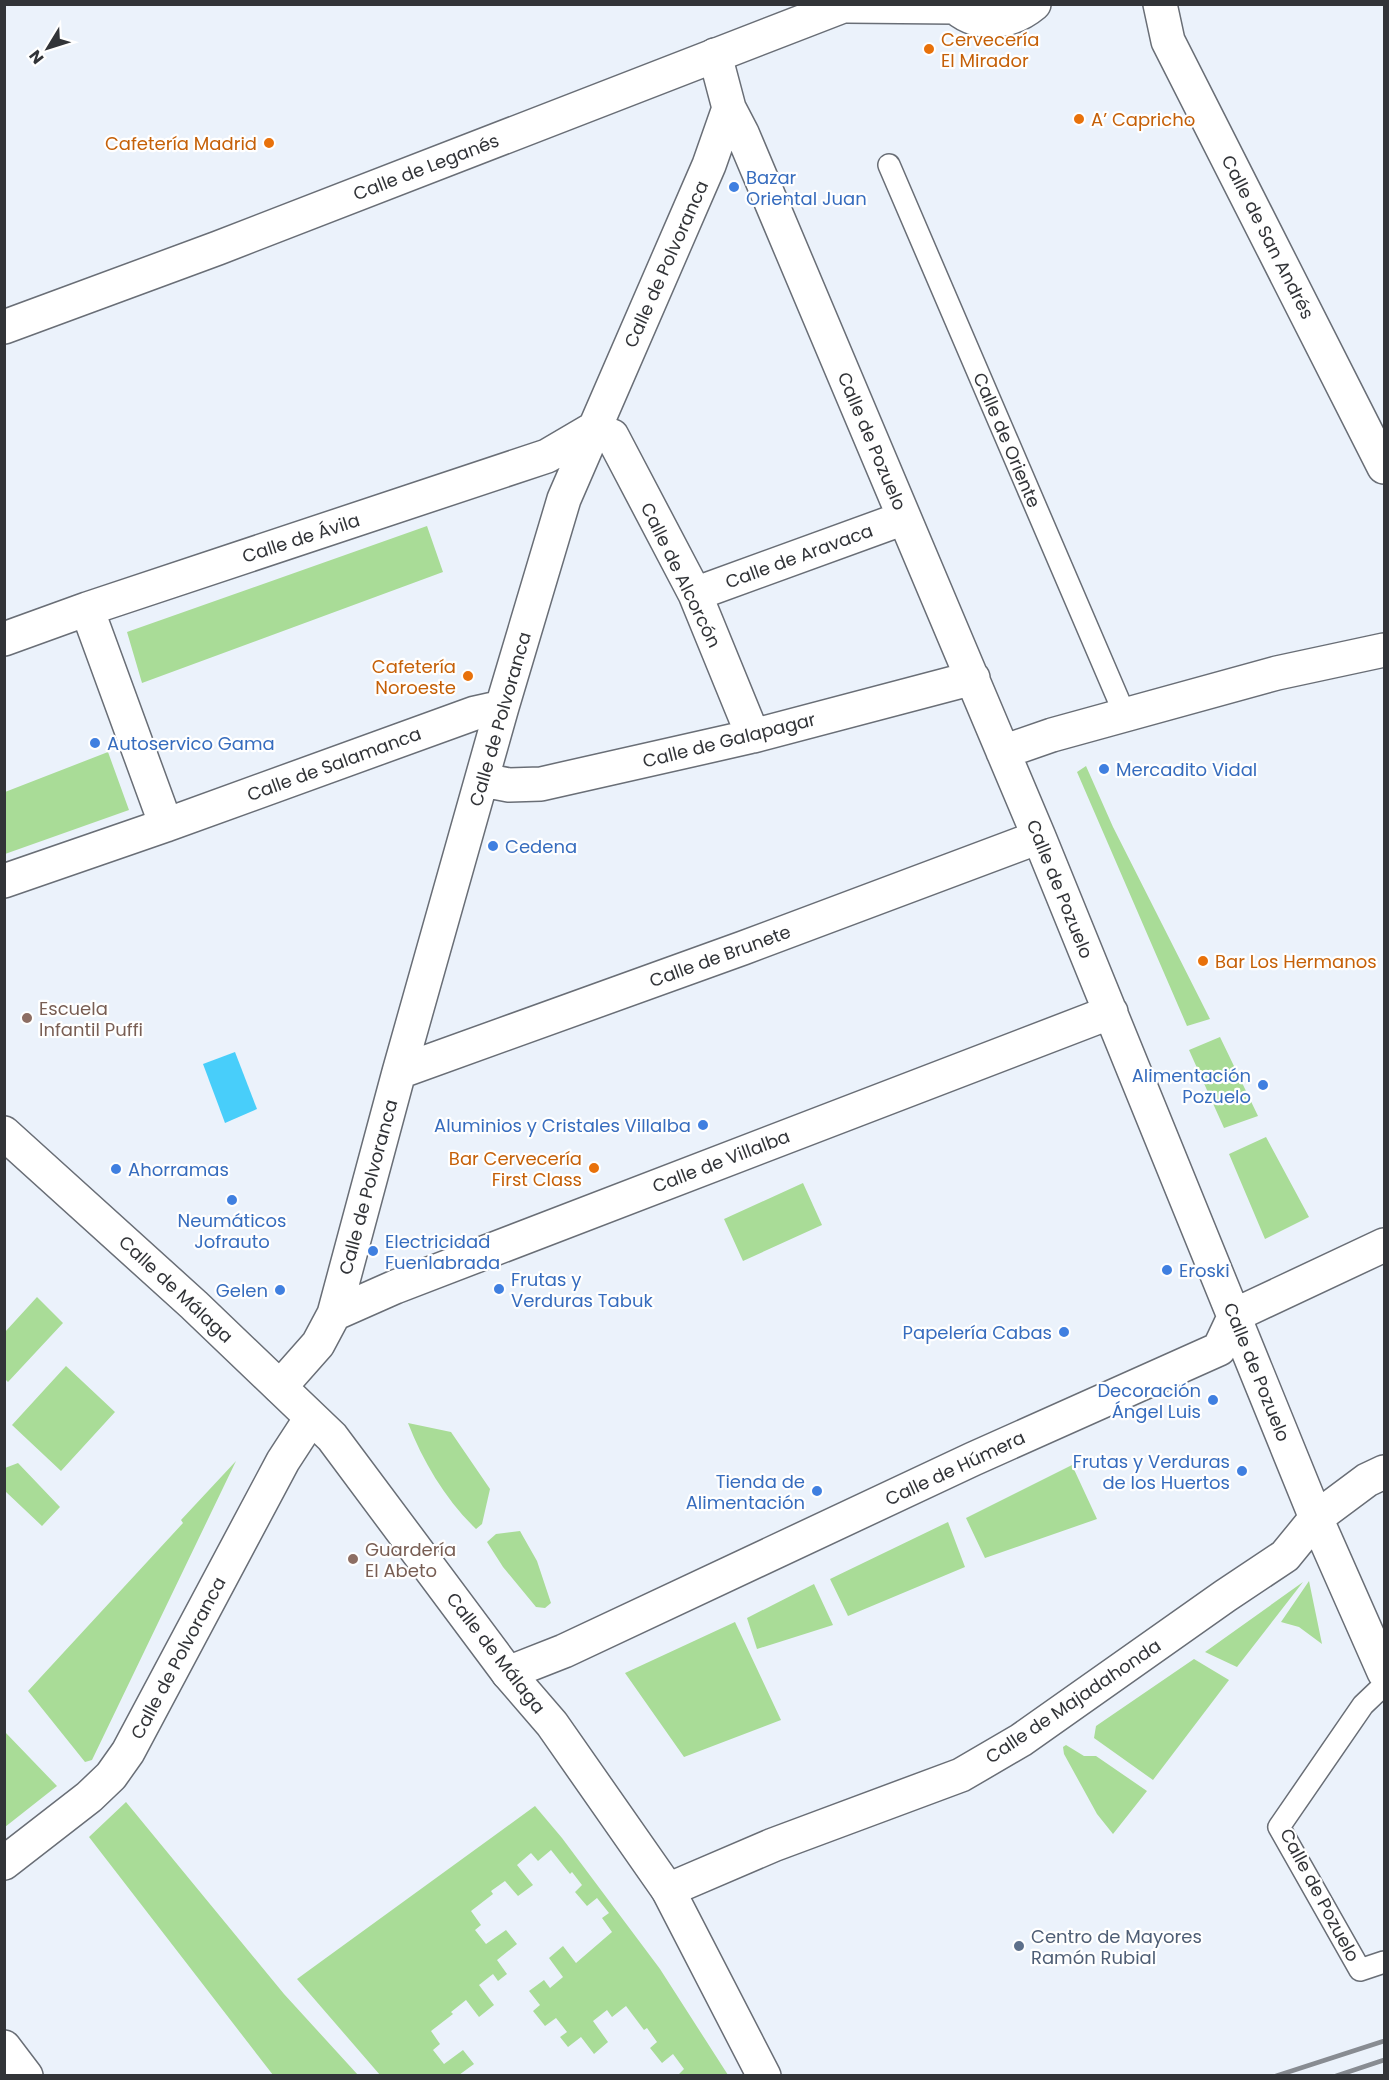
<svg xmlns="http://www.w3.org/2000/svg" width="1389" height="2080" font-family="Poppins,sans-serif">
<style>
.green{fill:#a9dc97}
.water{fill:#48cefa}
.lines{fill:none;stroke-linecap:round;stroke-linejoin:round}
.service-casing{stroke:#696e76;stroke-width:24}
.minor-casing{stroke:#696e76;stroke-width:36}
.secondary-casing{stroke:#696e76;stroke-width:36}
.primary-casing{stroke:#696e76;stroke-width:36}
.service{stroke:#fff;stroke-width:21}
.minor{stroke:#fff;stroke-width:33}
.secondary{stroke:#fff;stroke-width:33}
.primary{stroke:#fff;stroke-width:33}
.rail{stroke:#888c92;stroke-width:4.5}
.food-dot{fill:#e8710a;stroke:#fff;stroke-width:2}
.shop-dot{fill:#3f7fe0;stroke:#fff;stroke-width:2}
.education-dot{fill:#8d6e63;stroke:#fff;stroke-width:2}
.service-dot{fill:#5c6f8a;stroke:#fff;stroke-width:2}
.labels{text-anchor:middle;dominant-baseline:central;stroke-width:4.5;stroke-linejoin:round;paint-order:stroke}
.food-label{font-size:18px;fill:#c56008;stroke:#fff;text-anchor:start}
.street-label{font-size:18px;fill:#323438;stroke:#fff}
.shop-label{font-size:18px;fill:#366cbe;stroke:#fff;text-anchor:start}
.education-label{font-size:18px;fill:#785e54;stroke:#fff;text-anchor:start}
.service-label{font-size:18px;fill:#4e5e75;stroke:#fff;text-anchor:start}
</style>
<rect width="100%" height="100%" fill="#ebf2fb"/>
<path class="green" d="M 427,526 L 443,572 L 142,683 L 127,632 Z
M 108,752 L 129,810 L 5,854 L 5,792 Z
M 1086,766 L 1113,827 L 1210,1019 L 1187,1026 L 1077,772 Z
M 1220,1037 L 1258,1116 L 1224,1128 L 1189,1050 Z
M 1266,1137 L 1309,1217 L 1265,1239 L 1229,1154 Z
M 803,1183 L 822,1225 L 743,1261 L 724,1219 Z
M 37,1297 L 63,1323 L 8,1382 L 5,1379 L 5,1332 Z
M 66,1366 L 115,1412 L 61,1471 L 12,1425 Z
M 408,1423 L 451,1432 L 490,1489 L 482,1524 L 476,1529 C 446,1500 423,1462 408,1423 Z
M 236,1461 L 92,1760 L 85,1762 L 28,1691 L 183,1523 L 181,1520 Z
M 18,1463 L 60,1507 L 42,1526 L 5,1491 L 5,1468 Z
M 1072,1465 L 1097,1519 L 985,1558 L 966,1518 Z
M 948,1522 L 965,1567 L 848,1616 L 830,1579 Z
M 520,1531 L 537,1561 L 551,1603 L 545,1608 L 536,1607 L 503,1567 L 487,1542 L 496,1534 Z
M 1309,1581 L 1322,1644 L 1299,1627 L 1281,1622 Z
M 1303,1582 L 1237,1667 L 1205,1652 Z
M 814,1584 L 833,1625 L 757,1649 L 747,1618 Z
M 735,1622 L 781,1720 L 684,1757 L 625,1673 Z
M 1194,1659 L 1229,1680 L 1153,1780 L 1094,1738 L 1096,1726 Z
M 5,1732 L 57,1786 L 5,1827 Z
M 1066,1745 L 1084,1756 L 1096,1756 L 1147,1791 L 1113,1834 L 1097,1814 L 1064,1754 L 1063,1747 Z
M 126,1802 L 284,1994 L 358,2075 L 273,2075 L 89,1837 Z
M 535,1806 L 562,1838 L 660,1969 L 728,2075 L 678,2075 L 684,2069 L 673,2054 L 662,2063 L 650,2048 L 657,2042 L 647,2028 L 644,2030 L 626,2006 L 612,2017 L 607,2010 L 593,2021 L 608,2042 L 594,2054 L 581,2037 L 568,2047 L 560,2037 L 567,2032 L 556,2018 L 545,2026 L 533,2011 L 540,2005 L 529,1991 L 544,1980 L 550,1988 L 563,1977 L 549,1958 L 563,1946 L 576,1963 L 612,1932 L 602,1918 L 609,1913 L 597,1898 L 587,1906 L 575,1892 L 582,1885 L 572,1872 L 570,1874 L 551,1850 L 538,1861 L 531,1853 L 517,1865 L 533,1885 L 518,1896 L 505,1881 L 491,1891 L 493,1894 L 471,1911 L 481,1925 L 475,1930 L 486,1944 L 506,1930 L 517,1944 L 497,1960 L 507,1974 L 498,1981 L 493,1974 L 479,1985 L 494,2005 L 479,2017 L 466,2000 L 451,2012 L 453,2014 L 431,2031 L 440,2044 L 433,2050 L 444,2064 L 463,2050 L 474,2064 L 459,2075 L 380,2075 L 297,1979 Z"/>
<path class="water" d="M 235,1052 L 257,1109 L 225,1123 L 203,1064 Z"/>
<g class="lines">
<g class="service-casing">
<path id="service" d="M 889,165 L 1125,715
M 1384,1685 L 1363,1705 L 1279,1827 L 1360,1970 L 1384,1962"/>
</g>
<g class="minor-casing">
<path id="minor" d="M 1160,4 L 1168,41 L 1384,467
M 729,108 L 742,133 L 1039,837 L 1316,1518 L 1384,1672
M 695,594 L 904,518
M 87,609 L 166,825
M 4,639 L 87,609 L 547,456 L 593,429 L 612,436 L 695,594 L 753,736
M 1003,752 L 1052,735 L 1277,673 L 1384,650
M 483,780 L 509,785 L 541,784 L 753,736 L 973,678
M 4,881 L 166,825 L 475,713 L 502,707
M 399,1072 L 743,948 L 1039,837
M 334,1314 L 395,1287 L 1111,1012
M 280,1387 L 318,1344 L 334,1314 L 399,1072 L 502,707 L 564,499 L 709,165 L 729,108 L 715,55
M 508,1673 L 564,1651 L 973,1459 L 1219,1349 L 1235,1315 L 1384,1245
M 4,1863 L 89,1797 L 111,1776 L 128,1752 L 283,1461 L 311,1418
M 668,1890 L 773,1845 L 961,1775 L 1021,1740 L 1225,1596 L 1285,1556 L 1316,1518 L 1367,1480 L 1384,1472
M 4,2047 L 26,2076"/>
</g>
<g class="secondary-casing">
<path id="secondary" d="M 4,1133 L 194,1305 L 332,1437 L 508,1673 L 552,1724 L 668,1890 L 764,2076"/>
</g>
<g class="primary-casing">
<path id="primary" d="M 952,4 C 976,28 1010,24 1034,4
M 847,6 L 955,7
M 4,327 L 218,248 L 848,4"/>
</g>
<use href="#service" class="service"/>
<use href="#minor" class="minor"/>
<use href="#secondary" class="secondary"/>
<use href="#primary" class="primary"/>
<path class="rail" d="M 1276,2076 L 1384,2041
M 1336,2076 L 1384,2060"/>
</g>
<g class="food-dot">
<circle cx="929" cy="49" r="6"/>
<circle cx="1079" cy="119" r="6"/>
<circle cx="269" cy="143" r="6"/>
<circle cx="468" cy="676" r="6"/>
<circle cx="1203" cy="961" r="6"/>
<circle cx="594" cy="1168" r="6"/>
</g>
<g class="shop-dot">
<circle cx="734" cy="187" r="6"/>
<circle cx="95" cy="743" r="6"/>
<circle cx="1104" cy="769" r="6"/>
<circle cx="493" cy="846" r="6"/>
<circle cx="1263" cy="1085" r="6"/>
<circle cx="703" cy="1125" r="6"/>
<circle cx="116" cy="1169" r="6"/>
<circle cx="232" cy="1200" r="6"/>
<circle cx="373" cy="1251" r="6"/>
<circle cx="1167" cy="1270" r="6"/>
<circle cx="499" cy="1289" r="6"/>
<circle cx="280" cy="1290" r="6"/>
<circle cx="1064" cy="1332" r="6"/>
<circle cx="1213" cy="1400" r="6"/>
<circle cx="1242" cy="1471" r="6"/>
<circle cx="817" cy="1491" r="6"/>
</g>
<g class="education-dot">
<circle cx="27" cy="1018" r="6"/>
<circle cx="353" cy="1559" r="6"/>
</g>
<circle class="service-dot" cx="1019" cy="1946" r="6"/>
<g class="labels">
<g class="food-label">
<text x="941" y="39">Cervecería<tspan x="941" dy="21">El Mirador</tspan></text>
<text x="1091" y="119">A’ Capricho</text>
<text x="257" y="143" text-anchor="end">Cafetería Madrid</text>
<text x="456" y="666" text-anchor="end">Cafetería<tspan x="456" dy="21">Noroeste</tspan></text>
<text x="1215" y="961">Bar Los Hermanos</text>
<text x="582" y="1158" text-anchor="end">Bar Cervecería<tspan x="582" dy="21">First Class</tspan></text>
</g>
<g class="street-label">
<text transform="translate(426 167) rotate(-21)">Calle de Leganés</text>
<text transform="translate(1268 237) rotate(63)">Calle de San Andrés</text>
<text transform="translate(666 264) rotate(-66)">Calle de Polvoranca</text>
<text transform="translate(1007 440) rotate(67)">Calle de Oriente</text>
<text transform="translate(872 441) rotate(67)">Calle de Pozuelo</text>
<text transform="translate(301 538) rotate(-18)">Calle de Ávila</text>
<text transform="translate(799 556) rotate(-20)">Calle de Aravaca</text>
<text transform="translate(681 575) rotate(64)">Calle de Alcorcón</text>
<text transform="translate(500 719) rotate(-74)">Calle de Polvoranca</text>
<text transform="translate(729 740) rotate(-14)">Calle de Galapagar</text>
<text transform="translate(334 764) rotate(-20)">Calle de Salamanca</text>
<text transform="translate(1060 889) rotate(68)">Calle de Pozuelo</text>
<text transform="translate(720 956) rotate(-20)">Calle de Brunete</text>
<text transform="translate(721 1161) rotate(-21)">Calle de Villalba</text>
<text transform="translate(368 1187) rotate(-75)">Calle de Polvoranca</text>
<text transform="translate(176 1289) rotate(43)">Calle de Málaga</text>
<text transform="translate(1257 1372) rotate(68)">Calle de Pozuelo</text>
<text transform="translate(955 1468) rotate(-25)">Calle de Húmera</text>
<text transform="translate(496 1653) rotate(52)">Calle de Málaga</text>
<text transform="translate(178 1658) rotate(-62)">Calle de Polvoranca</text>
<text transform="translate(1073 1701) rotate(-34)">Calle de Majadahonda</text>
<text transform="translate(1320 1895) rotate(62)">Calle de Pozuelo</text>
</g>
<g class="shop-label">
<text x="746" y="177">Bazar<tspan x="746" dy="21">Oriental Juan</tspan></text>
<text x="107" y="743">Autoservico Gama</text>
<text x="1116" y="769">Mercadito Vidal</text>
<text x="505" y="846">Cedena</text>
<text x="1251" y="1075" text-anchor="end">Alimentación<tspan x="1251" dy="21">Pozuelo</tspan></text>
<text x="691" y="1125" text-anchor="end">Aluminios y Cristales Villalba</text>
<text x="128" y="1169">Ahorramas</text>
<text x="232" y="1220" text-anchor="middle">Neumáticos<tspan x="232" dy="21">Jofrauto</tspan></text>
<text x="385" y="1241">Electricidad<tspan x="385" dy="21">Fuenlabrada</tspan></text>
<text x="1179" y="1270">Eroski</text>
<text x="511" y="1279">Frutas y<tspan x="511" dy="21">Verduras Tabuk</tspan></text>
<text x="268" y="1290" text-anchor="end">Gelen</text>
<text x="1052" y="1332" text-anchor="end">Papelería Cabas</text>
<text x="1201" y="1390" text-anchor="end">Decoración<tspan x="1201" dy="21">Ángel Luis</tspan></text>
<text x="1230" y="1461" text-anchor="end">Frutas y Verduras<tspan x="1230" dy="21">de los Huertos</tspan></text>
<text x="805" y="1481" text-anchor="end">Tienda de<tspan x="805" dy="21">Alimentación</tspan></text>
</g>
<g class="education-label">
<text x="39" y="1008">Escuela<tspan x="39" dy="21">Infantil Puffi</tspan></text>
<text x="365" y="1549">Guardería<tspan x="365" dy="21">El Abeto</tspan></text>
</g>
<g class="service-label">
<text x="1031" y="1936">Centro de Mayores<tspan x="1031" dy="21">Ramón Rubial</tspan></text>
</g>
</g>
<rect width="1389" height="2080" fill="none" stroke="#323438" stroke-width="12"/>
<g transform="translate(48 48) rotate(232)" stroke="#ffffff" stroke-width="4.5" paint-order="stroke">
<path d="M0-4.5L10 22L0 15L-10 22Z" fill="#323438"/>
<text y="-9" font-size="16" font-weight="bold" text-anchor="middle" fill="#323438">N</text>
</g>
</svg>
